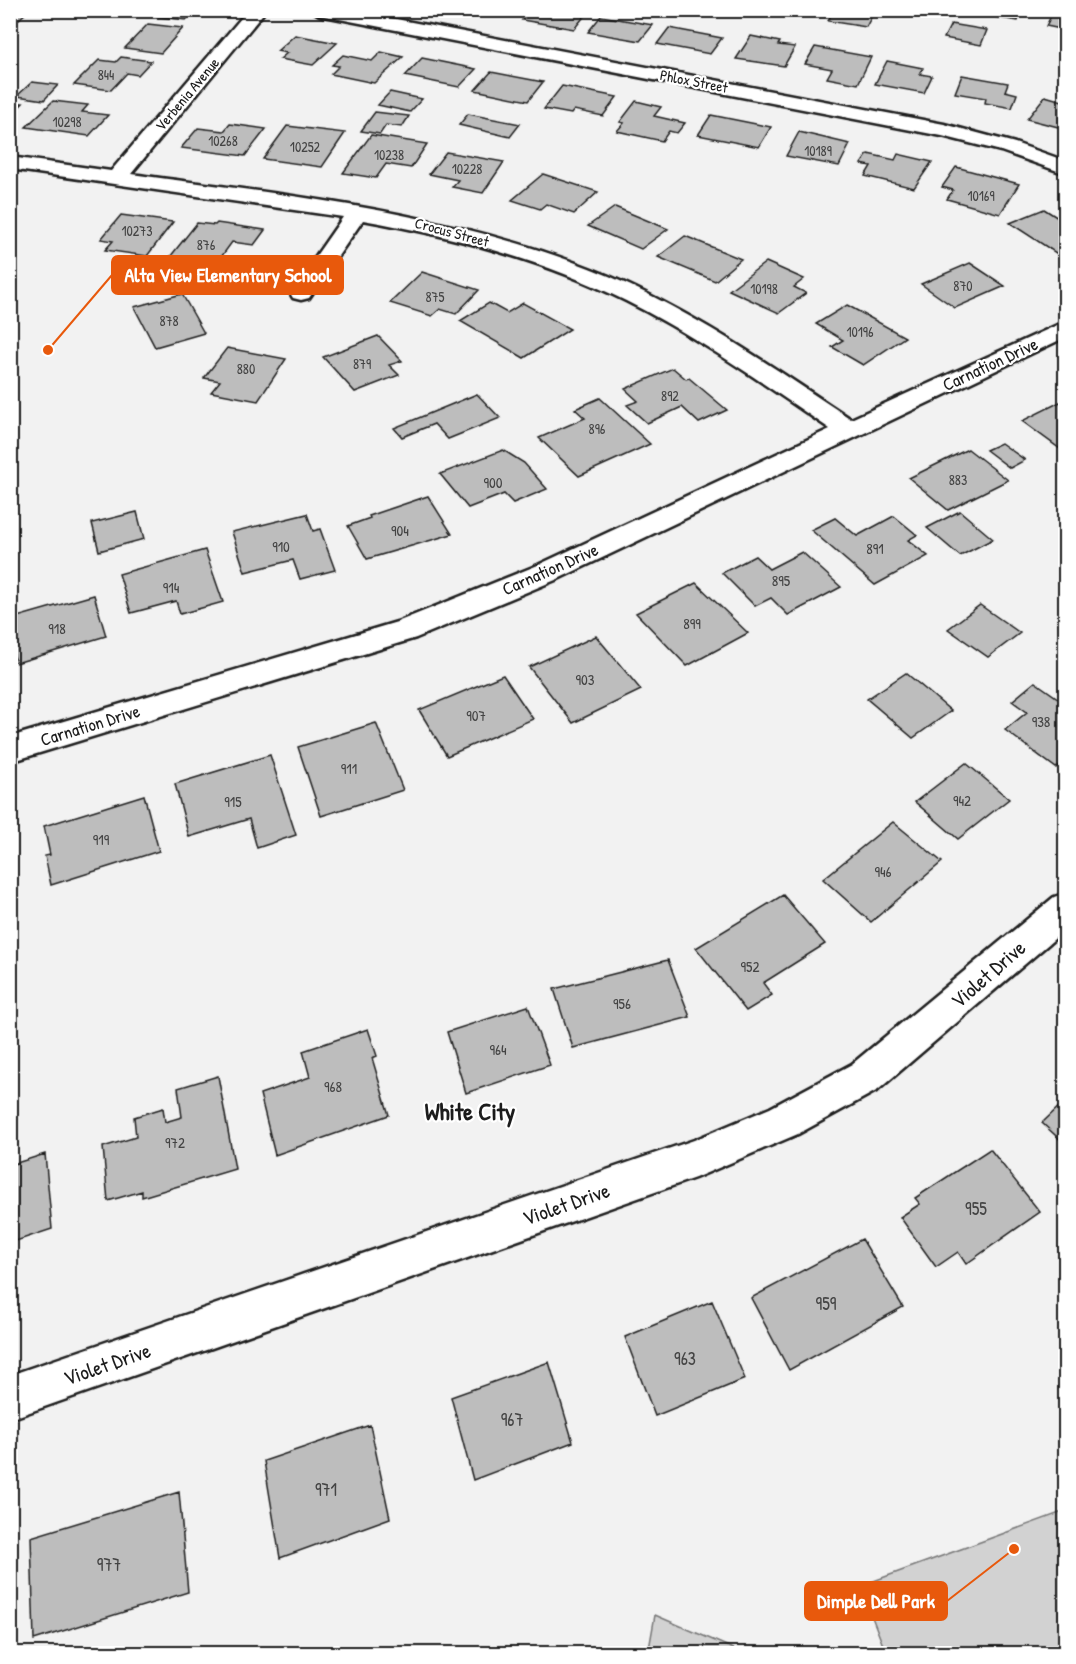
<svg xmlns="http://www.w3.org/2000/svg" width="1076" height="1664" font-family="'Patrick Hand',sans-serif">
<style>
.green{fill:#d2d2d2;stroke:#777;stroke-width:1.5}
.building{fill:#bdbdbd;stroke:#1c1c1c;stroke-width:1.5}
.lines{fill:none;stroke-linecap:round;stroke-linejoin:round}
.minor-casing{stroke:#1c1c1c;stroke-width:5}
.minor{fill:#fff;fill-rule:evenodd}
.labels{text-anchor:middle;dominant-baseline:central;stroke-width:4.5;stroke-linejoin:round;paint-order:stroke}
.far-number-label{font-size:14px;fill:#444}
.far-street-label{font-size:15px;fill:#1c1c1c;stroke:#fff}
.number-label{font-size:15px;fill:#444}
.street-label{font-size:18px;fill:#1c1c1c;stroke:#fff}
.near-number-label{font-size:18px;fill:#444}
.near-street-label{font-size:21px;fill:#1c1c1c;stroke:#fff}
.district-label{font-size:24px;font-weight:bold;fill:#1c1c1c;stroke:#fff}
.leader{fill:none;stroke:#e8590c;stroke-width:2}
.callout-dot{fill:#e8590c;stroke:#fff;stroke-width:2}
.callout{fill:#e8590c;stroke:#e8590c;stroke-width:2}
.callout-label{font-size:20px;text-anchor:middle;font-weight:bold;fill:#fff}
</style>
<rect width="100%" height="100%" fill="#f2f2f2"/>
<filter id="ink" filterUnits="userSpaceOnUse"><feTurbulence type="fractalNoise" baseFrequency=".0167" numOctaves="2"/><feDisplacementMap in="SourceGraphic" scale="12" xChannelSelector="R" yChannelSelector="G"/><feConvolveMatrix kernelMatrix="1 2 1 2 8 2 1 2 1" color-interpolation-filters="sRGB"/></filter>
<g filter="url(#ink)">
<path class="green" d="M 1065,1511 L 1065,1653 L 886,1653 L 860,1586 Z
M 655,1615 L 743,1653 L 446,1654 L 445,1651 L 649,1649 Z"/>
<path class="building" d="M 10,10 L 15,10 L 27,12 L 10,27 Z
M 149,10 L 195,10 L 186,20 L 158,17 L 162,12 Z
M 469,10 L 511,10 L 506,16 Z
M 531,10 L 571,10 L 587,13 L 574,29 L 522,20 Z
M 834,10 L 863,10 L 874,12 L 866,27 L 828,21 Z
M 976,10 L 1022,10 L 1018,21 L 974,14 Z
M 1053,12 L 1066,15 L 1066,30 L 1046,26 Z
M 601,16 L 653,25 L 640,41 L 588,32 Z
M 148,24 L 183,28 L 161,53 L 125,48 Z
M 951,24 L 987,30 L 981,45 L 944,38 Z
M 669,28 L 722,38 L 710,54 L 657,44 Z
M 295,35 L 337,43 L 313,65 L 280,59 L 287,53 L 277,51 Z
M 751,36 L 780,42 L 778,45 L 795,47 L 784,66 L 736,59 Z
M 815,47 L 871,57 L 858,84 L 827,78 L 832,69 L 805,64 Z
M 381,52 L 403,57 L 374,83 L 331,74 L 339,66 L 332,65 L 343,55 L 372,61 Z
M 121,57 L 151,61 L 138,75 L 127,73 L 111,90 L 74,85 L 99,60 L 116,62 Z
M 422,58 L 476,69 L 459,87 L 405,76 Z
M 887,61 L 923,68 L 920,74 L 932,76 L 924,93 L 875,84 Z
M 491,72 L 543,82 L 528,101 L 475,90 Z
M 962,75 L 1008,83 L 1005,91 L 1017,94 L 1012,108 L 985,103 L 986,98 L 955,93 Z
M 32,82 L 58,85 L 44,100 L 17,96 Z
M 562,86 L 617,97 L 603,116 L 574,110 L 571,114 L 544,109 Z
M 390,92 L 422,99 L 410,112 L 378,105 Z
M 1045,96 L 1066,102 L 1066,129 L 1027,119 Z
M 53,101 L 88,105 L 82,112 L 108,115 L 89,136 L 26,127 Z
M 636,101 L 661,107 L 654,116 L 685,123 L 677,133 L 669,131 L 662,141 L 617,131 L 624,123 L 620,122 Z
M 10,102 L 23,103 L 10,116 Z
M 375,112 L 409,116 L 402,127 L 386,125 L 380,134 L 361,131 Z
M 468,114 L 520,124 L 510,137 L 459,125 Z
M 711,115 L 771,127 L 759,147 L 698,135 Z
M 230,124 L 266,129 L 245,156 L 181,148 L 198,128 L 224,131 Z
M 287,126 L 345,133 L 322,167 L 263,159 Z
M 799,132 L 850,144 L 839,166 L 786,156 Z
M 371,135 L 427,144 L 411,168 L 386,164 L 376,178 L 343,173 Z
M 446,152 L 504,162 L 483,193 L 452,187 L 458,180 L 429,174 Z
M 868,154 L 895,160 L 898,154 L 932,162 L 914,188 L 865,176 L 871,166 L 861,164 Z
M 956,167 L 1019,184 L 1000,214 L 947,199 L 953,190 L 942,187 Z
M 543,174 L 598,192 L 574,214 L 546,204 L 540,209 L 512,200 Z
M 615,207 L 668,229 L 641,249 L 588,226 Z
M 1044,209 L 1066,223 L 1066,256 L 1062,257 L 1010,223 Z
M 121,215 L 173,222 L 147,256 L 105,250 L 113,241 L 101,239 Z
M 197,223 L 215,225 L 217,223 L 265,230 L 254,245 L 232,242 L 216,264 L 170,257 Z
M 685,236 L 741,259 L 715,281 L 658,257 Z
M 766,262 L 804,279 L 794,287 L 806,293 L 779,313 L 729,290 Z
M 970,263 L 1005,286 L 955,308 L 921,284 Z
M 422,272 L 479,290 L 456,314 L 440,309 L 432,316 L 390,303 Z
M 182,294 L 204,333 L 155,347 L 134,307 Z
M 489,303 L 507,313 L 523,303 L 570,329 L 524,358 L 460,321 Z
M 847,305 L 905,337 L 863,365 L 832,347 L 843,340 L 816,324 Z
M 378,336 L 402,361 L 389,365 L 399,375 L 355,392 L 323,357 Z
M 227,348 L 286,359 L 258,401 L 211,392 L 220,381 L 204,378 Z
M 673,368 L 686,379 L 689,378 L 727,410 L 699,423 L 682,407 L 647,423 L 627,405 L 638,401 L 625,389 Z
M 477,394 L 500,418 L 448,439 L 434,424 L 402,437 L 394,428 Z
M 600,398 L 650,444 L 579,476 L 539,438 L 585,418 L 575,409 Z
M 1066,399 L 1066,449 L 1063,451 L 1022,421 Z
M 1001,443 L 1025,460 L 1010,468 L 986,450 Z
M 968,449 L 1008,480 L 948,510 L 909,478 Z
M 503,450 L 524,463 L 547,489 L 513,503 L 504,494 L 468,508 L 440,474 Z
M 428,496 L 452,534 L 367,559 L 348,526 L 370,518 L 369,516 Z
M 960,511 L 993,539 L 960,556 L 927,528 Z
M 137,512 L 144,539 L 99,551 L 92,523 Z
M 307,514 L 313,531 L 320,529 L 335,570 L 300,579 L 293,560 L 245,572 L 232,532 Z
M 894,516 L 917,535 L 908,540 L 928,556 L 875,585 L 811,530 L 835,518 L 857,536 Z
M 205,550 L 223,602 L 180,614 L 176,601 L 131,613 L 119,574 Z
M 802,552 L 841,587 L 788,615 L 771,598 L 755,606 L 722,573 L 755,556 L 769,569 Z
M 696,583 L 748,633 L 687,666 L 636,613 Z
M 94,595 L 106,636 L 16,663 L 10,640 L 10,619 Z
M 980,605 L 1020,633 L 988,657 L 948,629 Z
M 596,636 L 641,690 L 573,723 L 529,667 Z
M 906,673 L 951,711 L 913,738 L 867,699 Z
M 503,675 L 533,719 L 447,756 L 419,710 Z
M 1035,682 L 1066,704 L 1066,760 L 1056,768 L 1005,730 L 1027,712 L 1012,701 Z
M 376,723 L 403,790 L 321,816 L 298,747 Z
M 270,755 L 296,835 L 257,848 L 249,819 L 189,837 L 175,784 Z
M 966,763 L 1009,799 L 958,839 L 915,802 Z
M 144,795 L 159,851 L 51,885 L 45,856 L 50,855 L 44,826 Z
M 893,822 L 942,862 L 871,922 L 823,879 Z
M 783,895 L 825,944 L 763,983 L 772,995 L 746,1011 L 696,948 Z
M 668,960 L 690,1017 L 573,1048 L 554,989 Z
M 528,1006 L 550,1065 L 466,1093 L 447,1032 Z
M 368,1029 L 377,1056 L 372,1058 L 389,1115 L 275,1155 L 260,1094 L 310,1077 L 303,1051 Z
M 218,1076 L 235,1169 L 142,1197 L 142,1191 L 108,1201 L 103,1147 L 136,1137 L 134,1117 L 163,1108 L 165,1122 L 182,1117 L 178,1088 Z
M 1066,1100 L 1066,1145 L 1042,1123 Z
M 990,1149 L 1040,1212 L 966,1264 L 958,1252 L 936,1267 L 900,1217 L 920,1204 L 915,1198 Z
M 45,1154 L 52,1229 L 10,1243 L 10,1165 Z
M 862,1239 L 903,1307 L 789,1370 L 751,1298 Z
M 712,1301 L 745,1379 L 655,1416 L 625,1337 Z
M 549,1362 L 573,1442 L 473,1480 L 451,1397 Z
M 370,1425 L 390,1518 L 280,1558 L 264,1461 Z
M 179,1492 L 188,1592 L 34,1640 L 31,1537 Z"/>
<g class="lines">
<g class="minor-casing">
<path id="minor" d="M 248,10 L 266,10 L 131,174 C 293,196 456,212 609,276 C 695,313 773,367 851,419 L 1066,321 L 1066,337 L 558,579 L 416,638 L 10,762 L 10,737 L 397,622 L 538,565 L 830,429 C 764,384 698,337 626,301 C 544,260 453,236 363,220 L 309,298 L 301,300 L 293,298 L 290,293 L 343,217 L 10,169 L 10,157 L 111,171 Z
M 311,10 L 349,10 L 944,124 L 1015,143 L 1066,161 L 1066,174 L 1001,151 L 942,136 L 319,15 Z
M 1066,893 L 1066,929 L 878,1090 L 798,1134 L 695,1178 L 10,1419 L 10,1375 L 694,1140 L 770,1108 L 852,1064 L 1054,897 Z"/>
</g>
<use href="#minor" class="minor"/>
</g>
</g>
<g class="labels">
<g class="far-number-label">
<text x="106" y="74">844</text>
<text x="67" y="121">10298</text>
<text x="223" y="140">10268</text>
<text x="305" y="146">10252</text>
<text x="818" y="150">10189</text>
<text x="389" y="154">10238</text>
<text x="467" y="168">10228</text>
<text x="981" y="195">10169</text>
<text x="137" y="230">10273</text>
<text x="206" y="244">876</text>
<text x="963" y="285">870</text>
<text x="764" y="288">10198</text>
<text x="435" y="296">875</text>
<text x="169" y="320">878</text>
<text x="860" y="331">10196</text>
<text x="362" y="363">879</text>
<text x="246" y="368">880</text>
<text x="670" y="395">892</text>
<text x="597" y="428">896</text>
<text x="958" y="479">883</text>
</g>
<g class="far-street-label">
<text transform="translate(694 81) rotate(11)">Phlox Street</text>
<text transform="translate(187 94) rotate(-50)">Verbenia Avenue</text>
<text transform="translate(452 232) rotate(15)">Crocus Street</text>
</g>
<g class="number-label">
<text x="493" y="482">900</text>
<text x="400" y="530">904</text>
<text x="281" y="546">910</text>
<text x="875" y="548">891</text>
<text x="781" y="580">895</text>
<text x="171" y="587">914</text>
<text x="692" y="623">899</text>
<text x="57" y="628">918</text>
<text x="585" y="679">903</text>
<text x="476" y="715">907</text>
<text x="1041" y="721">938</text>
<text x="349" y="768">911</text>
<text x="962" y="800">942</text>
<text x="233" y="801">915</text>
<text x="101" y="839">919</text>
<text x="883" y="871">946</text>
<text x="750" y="966">952</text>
<text x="622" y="1003">956</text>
<text x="498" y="1049">964</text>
<text x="333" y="1086">968</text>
<text x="175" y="1142">972</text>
</g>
<g class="street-label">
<text transform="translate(990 364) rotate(-25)">Carnation Drive</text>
<text transform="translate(550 569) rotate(-24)">Carnation Drive</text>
<text transform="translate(90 725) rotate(-17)">Carnation Drive</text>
</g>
<g class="near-number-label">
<text x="976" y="1208">955</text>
<text x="826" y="1303">959</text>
<text x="685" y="1358">963</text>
<text x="512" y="1419">967</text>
<text x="326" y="1489">971</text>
<text x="109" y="1564">977</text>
</g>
<g class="near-street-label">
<text transform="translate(988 974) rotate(-41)">Violet Drive</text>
<text transform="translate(566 1204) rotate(-19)">Violet Drive</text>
<text transform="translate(107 1364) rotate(-19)">Violet Drive</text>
</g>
<g class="district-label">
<text x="470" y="1111">White City</text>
</g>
</g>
<path class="leader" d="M48 350L112 275M1014 1549L947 1601"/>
<g class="callout-dot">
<circle cx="48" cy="350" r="6"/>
<circle cx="1014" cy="1549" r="6"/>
</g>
<g class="callout">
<rect x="112" y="256" width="231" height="38" rx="6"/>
<rect x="805" y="1582" width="142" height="38" rx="6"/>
</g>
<g class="callout-label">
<text x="228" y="282">Alta View Elementary School</text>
<text x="876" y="1608">Dimple Dell Park</text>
</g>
<rect width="1076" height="1664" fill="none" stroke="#fff" stroke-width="36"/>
<rect x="18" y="18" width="1040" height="1628" fill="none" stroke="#1c1c1c" stroke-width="2" filter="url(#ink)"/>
</svg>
